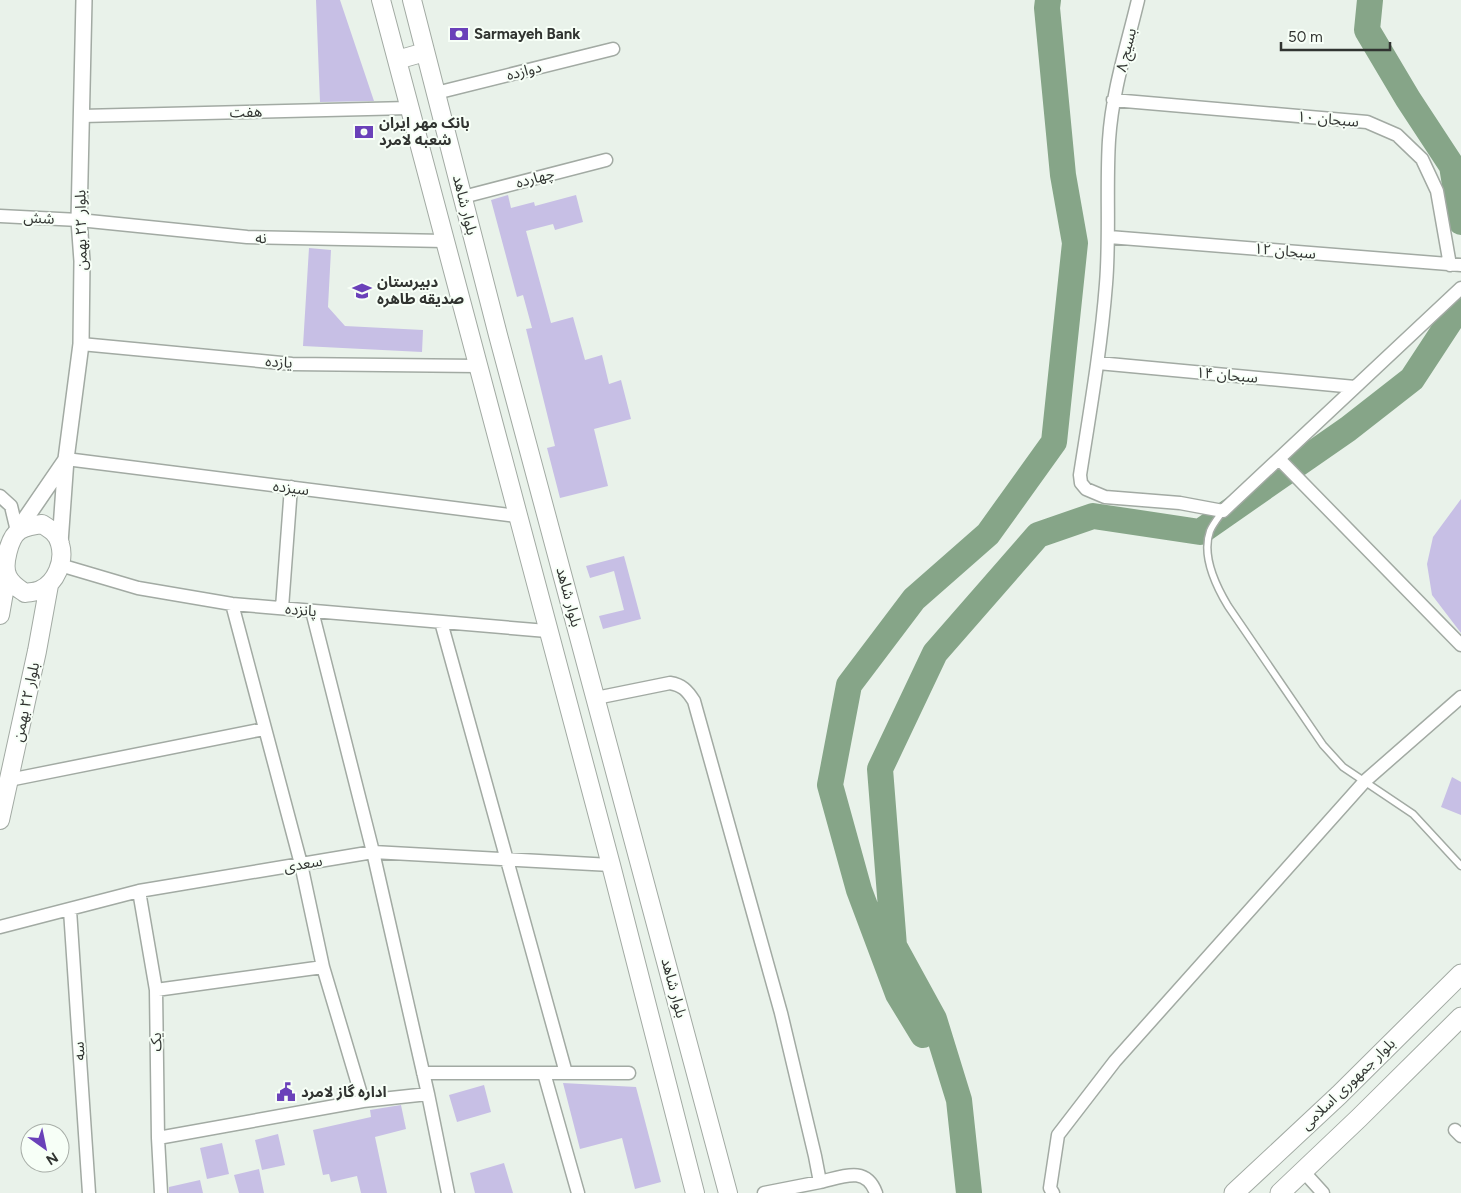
<svg xmlns="http://www.w3.org/2000/svg" width="1461" height="1193" font-family="Figtree,'Noto Sans Arabic',sans-serif">
<style>
.lines{fill:none;stroke-linecap:round;stroke-linejoin:round}
.river{stroke:#86a588;stroke-width:26}
.building{fill:#c7bfe5}
.service-casing{stroke:#a2aaa3;stroke-width:9}
.minor-casing{stroke:#a2aaa3;stroke-width:15}
.tertiary-casing{stroke:#a2aaa3;stroke-width:18}
.secondary-casing{stroke:#a2aaa3;stroke-width:20}
.primary-casing{stroke:#a2aaa3;stroke-width:21}
.service{stroke:#fff;stroke-width:6}
.minor{stroke:#fff;stroke-width:12}
.tertiary{stroke:#fff;stroke-width:15}
.secondary{stroke:#fff;stroke-width:18}
.primary{stroke:#fff;stroke-width:19}
.labels{text-anchor:middle;dominant-baseline:central;stroke-width:4;stroke-linejoin:round;paint-order:stroke}
.poi-label{font-size:15px;font-weight:bold;fill:#313431;stroke:#f7fff7;text-anchor:start}
.street-label{font-size:15px;fill:#313431;stroke:#f7fff7}
</style>
<rect width="100%" height="100%" fill="#e9f2ea"/>
<g class="lines">
<path class="river" d="M 1370,0 L 1367,30 L 1408,99 L 1452,166 L 1461,222
M 923,1035 L 898,994 L 859,890 L 830,785 L 849,685 L 914,599 L 988,534 L 1054,442 L 1075,243 L 1063,175 L 1047,8 L 1048,0
M 969,1193 L 959,1100 L 934,1019 L 894,946 L 880,769 L 935,653 L 1038,535 L 1093,516 L 1200,532 L 1348,429 L 1412,379 L 1458,309"/>
</g>
<path class="building" d="M 316,0 L 340,0 L 374,101 L 320,102 Z
M 508,195 L 511,208 L 534,202 L 535,206 L 576,195 L 583,222 L 555,230 L 553,224 L 526,231 L 551,323 L 573,317 L 585,360 L 602,355 L 609,384 L 621,380 L 631,419 L 594,429 L 608,486 L 560,498 L 547,448 L 555,446 L 526,329 L 532,328 L 523,295 L 517,297 L 491,200 Z
M 309,248 L 331,250 L 328,307 L 345,326 L 423,330 L 422,352 L 303,346 Z
M 1461,499 L 1461,633 L 1432,595 L 1427,564 L 1433,537 Z
M 624,556 L 641,619 L 603,629 L 599,616 L 624,610 L 614,571 L 590,578 L 586,566 Z
M 1452,777 L 1461,782 L 1461,815 L 1441,807 Z
M 563,1083 L 636,1087 L 661,1182 L 635,1189 L 622,1138 L 580,1149 Z
M 484,1085 L 491,1112 L 457,1122 L 449,1095 Z
M 401,1105 L 406,1129 L 375,1137 L 387,1193 L 361,1193 L 357,1176 L 331,1182 L 329,1174 L 323,1175 L 313,1130 L 371,1117 L 370,1110 Z
M 278,1134 L 285,1165 L 262,1170 L 255,1140 Z
M 222,1143 L 229,1174 L 207,1179 L 200,1148 Z
M 504,1163 L 513,1193 L 475,1193 L 470,1173 Z
M 259,1169 L 264,1193 L 239,1193 L 234,1175 Z
M 200,1180 L 203,1193 L 169,1193 L 169,1187 Z"/>
<g class="lines">
<g class="service-casing">
<path id="service" d="M 1223,511 C 1218,518 1213,524 1210,531 C 1201,556 1216,586 1228,606 L 1323,745 L 1343,767 L 1413,814 L 1461,866"/>
</g>
<g class="minor-casing">
<path id="minor" d="M 1138,0 C 1127,46 1112,92 1109,140 C 1106,188 1110,236 1106,284 C 1101,348 1090,411 1080,475 L 1081,483 L 1086,489 L 1105,497 L 1180,503 L 1223,511 L 1461,288
M 436,93 L 613,49
M 1113,100 L 1367,122 L 1397,135 L 1422,159 L 1437,191 L 1450,265
M 82,116 L 409,108
M 463,197 L 606,160
M 0,216 L 79,220 L 247,237 L 445,241
M 1109,237 L 1461,265
M 81,344 L 292,364 L 478,366
M 1098,363 L 1355,387
M 66,459 L 517,516
M 1279,459 L 1461,645
M 0,496 L 11,506 L 17,531
M 60,565 L 138,588 L 232,604 L 547,631
M 232,604 L 301,864 L 323,967 L 363,1101
M 282,608 L 291,487
M 312,611 L 373,852 L 428,1094 L 448,1193
M 441,622 L 566,1073
M 596,698 L 670,683 C 682,685 687,690 694,701 L 781,1013 L 815,1156 L 820,1182 C 842,1177 866,1165 876,1193
M 9,780 L 264,729
M 139,891 L 156,990 L 158,1138 L 161,1193
M 70,910 L 89,1193
M 0,927 L 139,891 L 373,852 L 611,865
M 156,990 L 323,967
M 423,1073 L 629,1073
M 544,1073 L 578,1193
M 1455,1130 L 1461,1136
M 158,1138 L 363,1101 L 428,1094
M 1303,1171 L 1323,1193
M 764,1193 L 820,1182
M 1053,1193 L 1050,1188 L 1058,1135 L 1115,1061 L 1365,781 L 1461,697"/>
</g>
<g class="tertiary-casing">
<path id="tertiary" d="M 17,531 L 65,461
M 60,543 L 66,459 L 81,344 L 82,261 L 79,220 L 84,0"/>
</g>
<g class="secondary-casing">
<path id="secondary" d="M 381,0 L 611,865 L 695,1193
M 412,0 L 498,335 L 728,1193
M 397,60 L 425,52
M 42,524 C 50,529 58,534 60,544 C 65,561 56,583 40,590 C 36,592 30,592 25,593 C 18,588 12,585 8,577 C 2,566 9,537 20,530 C 27,526 34,525 42,524 Z
M 0,615 L 7,575
M 0,820 L 37,651 L 49,585"/>
</g>
<g class="primary-casing">
<path id="primary" d="M 1234,1193 L 1339,1095 L 1461,974
M 1280,1193 L 1359,1118 L 1461,1017"/>
</g>
<use href="#service" class="service"/>
<use href="#minor" class="minor"/>
<use href="#tertiary" class="tertiary"/>
<use href="#secondary" class="secondary"/>
<use href="#primary" class="primary"/>
</g>
<defs>
<g id="bank-bare" transform="scale(1.5)"><path d="M-6-4H6V4H-6ZM0-2.3a2.3 2.3 0 1 0 0 4.6a2.3 2.3 0 1 0 0-4.6Z" fill="#6a41b9" stroke="#f7fff7" stroke-width="2.5" paint-order="stroke"/></g>
<g id="school-bare" transform="scale(1.5)"><path d="M0-5L7-2L0 1L-7-2ZM-4 1L0 2.5L4 1V4Q0 6-4 4Z" fill="#6a41b9" stroke="#f7fff7" stroke-width="2.5" paint-order="stroke"/></g>
<g id="civic-bare" transform="scale(1.5)"><path d="M-.6-6.5H3V-4.5H.6V-3L4-1V1h2V6H-6V1h2V-1L-.6-3ZM-1.2 2.5V6h2.4V2.5Z" fill="#6a41b9" stroke="#f7fff7" stroke-width="2.5" paint-order="stroke"/></g>
</defs>
<g fill-rule="evenodd">
<use href="#bank-bare" x="459" y="34"/>
<use href="#bank-bare" x="364" y="132"/>
<use href="#school-bare" x="362" y="291"/>
<use href="#civic-bare" x="286" y="1092"/>
</g>
<g class="labels">
<g class="poi-label">
<text x="474" y="34">Sarmayeh Bank</text>
<text x="379" y="123">بانک مهر ایران<tspan x="379" dy="17">شعبه لامرد</tspan></text>
<text x="377" y="282">دبیرستان<tspan x="377" dy="17">صدیقه طاهره</tspan></text>
<text x="301" y="1092">اداره گاز لامرد</text>
</g>
<g class="street-label">
<text transform="translate(1126 50) rotate(-76)">بسیج ۸</text>
<text transform="translate(524 71) rotate(-14)">دوازده</text>
<text transform="translate(246 112) rotate(-1)">هفت</text>
<text transform="translate(1328 119) rotate(5)">سبحان ۱۰</text>
<text transform="translate(535 178) rotate(-15)">چهارده</text>
<text transform="translate(465 205) rotate(76)">بلوار شاهد</text>
<text transform="translate(39 218) rotate(3)">شش</text>
<text transform="translate(81 230) rotate(-91)">بلوار ۲۲ بهمن</text>
<text transform="translate(261 238) rotate(1)">نه</text>
<text transform="translate(1285 251) rotate(5)">سبحان ۱۲</text>
<text transform="translate(279 362) rotate(4)">یازده</text>
<text transform="translate(1227 375) rotate(5)">سبحان ۱۴</text>
<text transform="translate(291 488) rotate(7)">سیزده</text>
<text transform="translate(569 597) rotate(75)">بلوار شاهد</text>
<text transform="translate(301 610) rotate(5)">پانزده</text>
<text transform="translate(26 702) rotate(-78)">بلوار ۲۲ بهمن</text>
<text transform="translate(303 864) rotate(-10)">سعدی</text>
<text transform="translate(674 988) rotate(75)">بلوار شاهد</text>
<text transform="translate(156 1042) rotate(-91)">یک</text>
<text transform="translate(79 1051) rotate(-94)">سه</text>
<text transform="translate(1348 1084) rotate(-44)">بلوار جمهوری اسلامی</text>
</g>
</g>
<g transform="translate(45 1148) rotate(147)"><circle r="24" fill="#f7fff7" stroke="#a8aea8"/>
<path d="M0-4L9 19L0 12L-9 19Z" fill="#6a41b9"/>
<text y="-8" font-size="14" font-weight="bold" text-anchor="middle" fill="#313431">N</text>
</g>
<path d="M1281 42v8h109v-8" fill="none" stroke="#313431" stroke-width="2.5"/>
<text x="1288" y="42" font-size="15" fill="#313431" stroke="#f7fff7" stroke-width="4" paint-order="stroke">50 m</text>
</svg>
